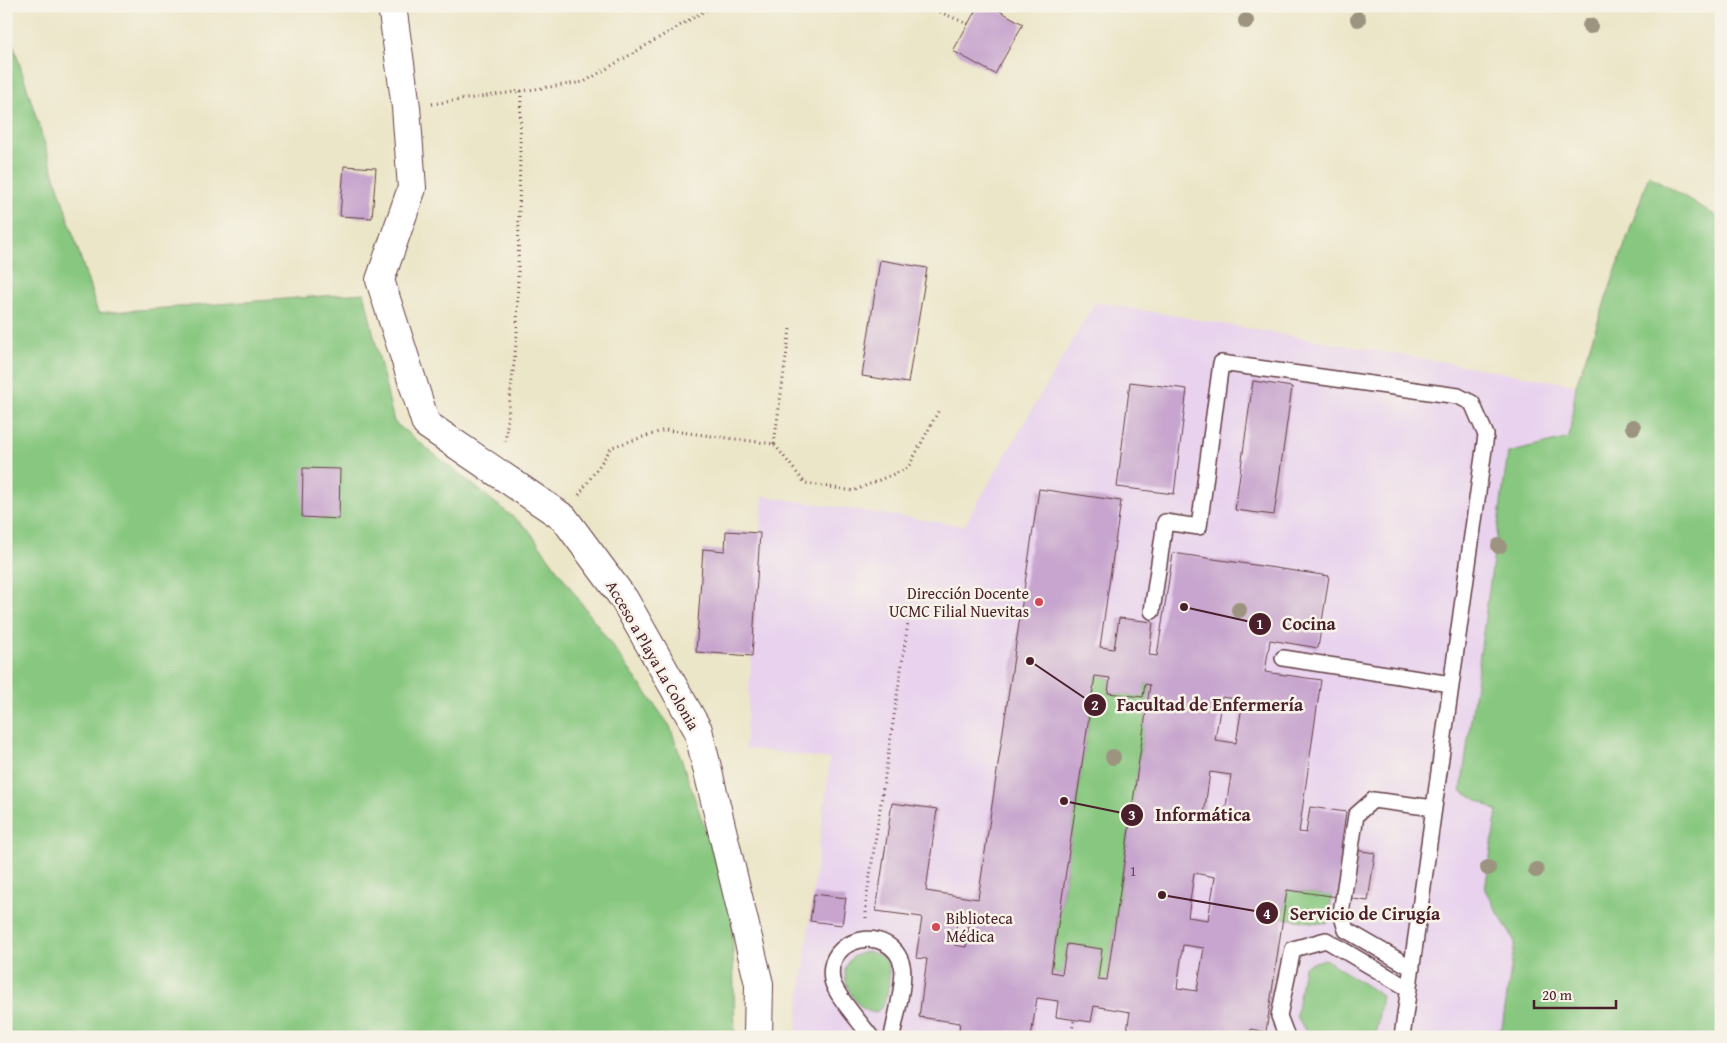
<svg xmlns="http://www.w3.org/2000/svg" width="1727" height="1043" font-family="'Gentium Book Plus',serif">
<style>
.built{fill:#e8d2ee}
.green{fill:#87c77f;stroke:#687355}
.building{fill:#c7a5ce;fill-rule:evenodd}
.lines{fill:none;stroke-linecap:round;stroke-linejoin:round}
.service-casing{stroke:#623d43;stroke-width:18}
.minor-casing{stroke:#623d43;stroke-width:30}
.path{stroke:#623d43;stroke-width:3;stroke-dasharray:1 4;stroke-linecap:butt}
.service{stroke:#fff;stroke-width:15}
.minor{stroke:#fff;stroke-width:28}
.tree{fill:#9d9480}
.poi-dot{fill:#d1495b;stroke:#f7f3e8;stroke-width:2}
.labels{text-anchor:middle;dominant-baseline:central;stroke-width:5;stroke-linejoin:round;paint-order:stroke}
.number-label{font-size:14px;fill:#694054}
.poi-label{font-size:16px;fill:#4a1f2b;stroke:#f7f3e8;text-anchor:end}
.street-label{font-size:16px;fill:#4a1f2b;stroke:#f7f3e8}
.leader{fill:none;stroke:#4a1f2b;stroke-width:2}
.callout-dot{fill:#4a1f2b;stroke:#f7f3e8;stroke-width:2}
.mark-label{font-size:15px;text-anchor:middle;font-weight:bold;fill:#fff}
.callout-label{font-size:18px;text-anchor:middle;font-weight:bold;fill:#4a1f2b;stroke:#f7f3e8;stroke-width:5;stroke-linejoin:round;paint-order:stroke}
</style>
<rect width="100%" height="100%" fill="#f7f3e8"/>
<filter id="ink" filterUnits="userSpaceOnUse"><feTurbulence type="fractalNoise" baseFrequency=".02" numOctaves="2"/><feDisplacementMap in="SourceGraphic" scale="10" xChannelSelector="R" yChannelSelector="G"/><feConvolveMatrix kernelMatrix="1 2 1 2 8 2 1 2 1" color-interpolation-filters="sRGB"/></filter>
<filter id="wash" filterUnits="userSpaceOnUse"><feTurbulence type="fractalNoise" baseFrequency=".0096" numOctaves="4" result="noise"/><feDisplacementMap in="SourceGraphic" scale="20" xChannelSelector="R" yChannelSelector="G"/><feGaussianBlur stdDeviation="1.12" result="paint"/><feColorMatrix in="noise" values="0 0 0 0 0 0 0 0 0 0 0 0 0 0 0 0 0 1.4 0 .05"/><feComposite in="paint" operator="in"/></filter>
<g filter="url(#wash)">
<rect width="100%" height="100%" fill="#ece6c9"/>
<path class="built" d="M 1095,302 L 1576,385 L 1569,438 L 1721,795 L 1599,1037 L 795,1037 L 830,759 L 745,748 L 763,496 L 964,526 Z"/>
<path class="green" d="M 6,21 L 98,313 L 364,293 L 394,422 L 528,529 L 670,726 L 732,908 L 735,1037 L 6,1037 Z
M 1649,175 L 1721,219 L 1721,1037 L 1485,1037 L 1502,1028 L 1515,942 L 1485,890 L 1497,811 L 1461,791 L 1508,453 L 1569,438 L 1576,385 Z
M 1095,676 L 1110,678 L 1108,693 L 1142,697 L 1145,684 L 1150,685 L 1107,980 L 1098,979 L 1102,949 L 1067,944 L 1062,974 L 1051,972 Z
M 1287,890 L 1332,896 L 1327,924 L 1283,918 Z
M 868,952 C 876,953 883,956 887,963 C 892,973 888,1009 875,1012 C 856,1016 822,957 868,952 Z
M 1325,959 L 1382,996 L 1375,1037 L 1314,1037 L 1307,1033 L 1296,1016 L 1304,966 Z"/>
<g id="blocks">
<path class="building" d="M 978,6 L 991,6 L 1023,24 L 995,74 L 953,51 Z
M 344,166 L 376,168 L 372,218 L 340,216 Z
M 880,260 L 927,268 L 908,383 L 862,376 Z
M 1253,381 L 1292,387 L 1274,515 L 1235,510 Z
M 1130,382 L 1187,389 L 1174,494 L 1117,487 Z
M 303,468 L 340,469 L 339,519 L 302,517 Z
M 1039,489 L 1121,501 L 1100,647 L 1114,649 L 1119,618 L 1153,622 L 1149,655 L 1157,656 L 1173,553 L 1329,576 L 1318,648 L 1270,640 L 1265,672 L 1321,680 L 1299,832 L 1306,833 L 1310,807 L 1346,812 L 1341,848 L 1375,853 L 1368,901 L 1287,890 L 1266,1032 L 1251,1029 L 1250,1037 L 1126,1037 L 1130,1012 L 1094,1006 L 1091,1022 L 1056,1017 L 1058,1001 L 1037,998 L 1031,1037 L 958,1037 L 960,1023 L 919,1017 L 927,959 L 916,958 L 922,917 L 876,911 L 892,803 L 937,809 L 926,891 L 978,899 ZM 1095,676 L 1110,678 L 1108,693 L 1143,697 L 1145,684 L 1150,685 L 1107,980 L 1098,979 L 1102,949 L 1067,944 L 1062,974 L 1051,972 ZM 1222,697 L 1243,700 L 1236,743 L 1215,740 ZM 1210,772 L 1231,775 L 1224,819 L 1204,815 ZM 1194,873 L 1215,877 L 1208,920 L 1188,917 ZM 957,921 L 969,923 L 966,947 L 954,945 ZM 1183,945 L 1204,948 L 1197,991 L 1177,988 Z
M 726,531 L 760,533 L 752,656 L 696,652 L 703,549 L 725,551 Z
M 814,894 L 846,898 L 842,925 L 810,921 Z"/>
</g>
</g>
<g filter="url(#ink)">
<use href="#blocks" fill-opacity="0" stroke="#623d43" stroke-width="1"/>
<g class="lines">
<g class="service-casing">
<path id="service" d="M 1152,611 L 1165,522 L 1199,527 L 1221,363 L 1458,396 L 1472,403 L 1486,435 L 1402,1037
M 1283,658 L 1451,684
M 1412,968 L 1346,930 L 1341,913 L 1356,815 L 1373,800 L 1434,808
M 871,1037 C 861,1023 835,995 832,980 C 824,936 891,923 902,965 C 906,981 895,1019 892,1037
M 1287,1037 L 1279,1016 L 1293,949 L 1326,940 L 1409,989"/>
</g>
<g class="minor-casing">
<path id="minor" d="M 392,6 L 406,107 L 412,188 L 380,280 L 426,424 L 564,518 L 624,599 L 698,730 L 759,984 L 758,1037"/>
</g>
<path class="path" d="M 926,6 L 968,24
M 521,91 L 584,82 L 713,6
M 432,104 L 521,91 L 517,335 L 505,444
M 774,444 L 790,329
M 579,495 L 612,447 L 665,430 L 774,444 L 805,483 L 853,491 L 908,468 L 940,408
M 866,918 L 866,902 L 908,623
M 1071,1037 L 1074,1020"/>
<use href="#service" class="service"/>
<use href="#minor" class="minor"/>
</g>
<g class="tree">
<circle cx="1358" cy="19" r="8"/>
<circle cx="1246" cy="21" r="8"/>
<circle cx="1590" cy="26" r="8"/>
<circle cx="1633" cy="427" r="8"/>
<circle cx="1499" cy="546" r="8"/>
<circle cx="1239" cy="610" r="8"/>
<circle cx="1113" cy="757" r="8"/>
<circle cx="1488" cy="868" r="8"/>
<circle cx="1536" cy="870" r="8"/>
</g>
</g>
<g class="poi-dot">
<circle cx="1039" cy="602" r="5"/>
<circle cx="936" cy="927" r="5"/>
</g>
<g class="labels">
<g class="number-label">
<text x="1133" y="871">1</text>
</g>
<g class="poi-label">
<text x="1029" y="593">Dirección Docente<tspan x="1029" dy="18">UCMC Filial Nuevitas</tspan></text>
<text x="946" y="918" text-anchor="start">Biblioteca<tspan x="946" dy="18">Médica</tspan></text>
</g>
<g class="street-label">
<text transform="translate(653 655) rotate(60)">Acceso a Playa La Colonia</text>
</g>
</g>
<path class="leader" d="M1184 607L1260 624M1030 661L1095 705M1064 801L1132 815M1162 895L1267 913"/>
<g class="callout-dot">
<circle cx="1184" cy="607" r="5"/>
<circle cx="1030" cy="661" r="5"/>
<circle cx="1064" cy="801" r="5"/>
<circle cx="1162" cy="895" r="5"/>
<circle cx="1260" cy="624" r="12"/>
<circle cx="1095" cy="705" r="12"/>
<circle cx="1132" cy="815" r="12"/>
<circle cx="1267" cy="913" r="12"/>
</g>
<g class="mark-label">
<text x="1260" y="629">1</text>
<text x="1095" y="710">2</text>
<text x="1132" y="820">3</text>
<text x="1267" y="919">4</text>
</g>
<g class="callout-label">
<text x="1309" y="630">Cocina</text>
<text x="1210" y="711">Facultad de Enfermería</text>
<text x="1203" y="821">Informática</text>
<text x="1365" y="920">Servicio de Cirugía</text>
</g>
<rect width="1727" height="1043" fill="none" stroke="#f7f3e8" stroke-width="25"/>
<path d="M1534 1000v8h82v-8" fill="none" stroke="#4a1f2b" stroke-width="2.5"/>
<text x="1542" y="1000" font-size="15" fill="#4a1f2b" stroke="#f7f3e8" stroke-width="4" paint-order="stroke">20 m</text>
</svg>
